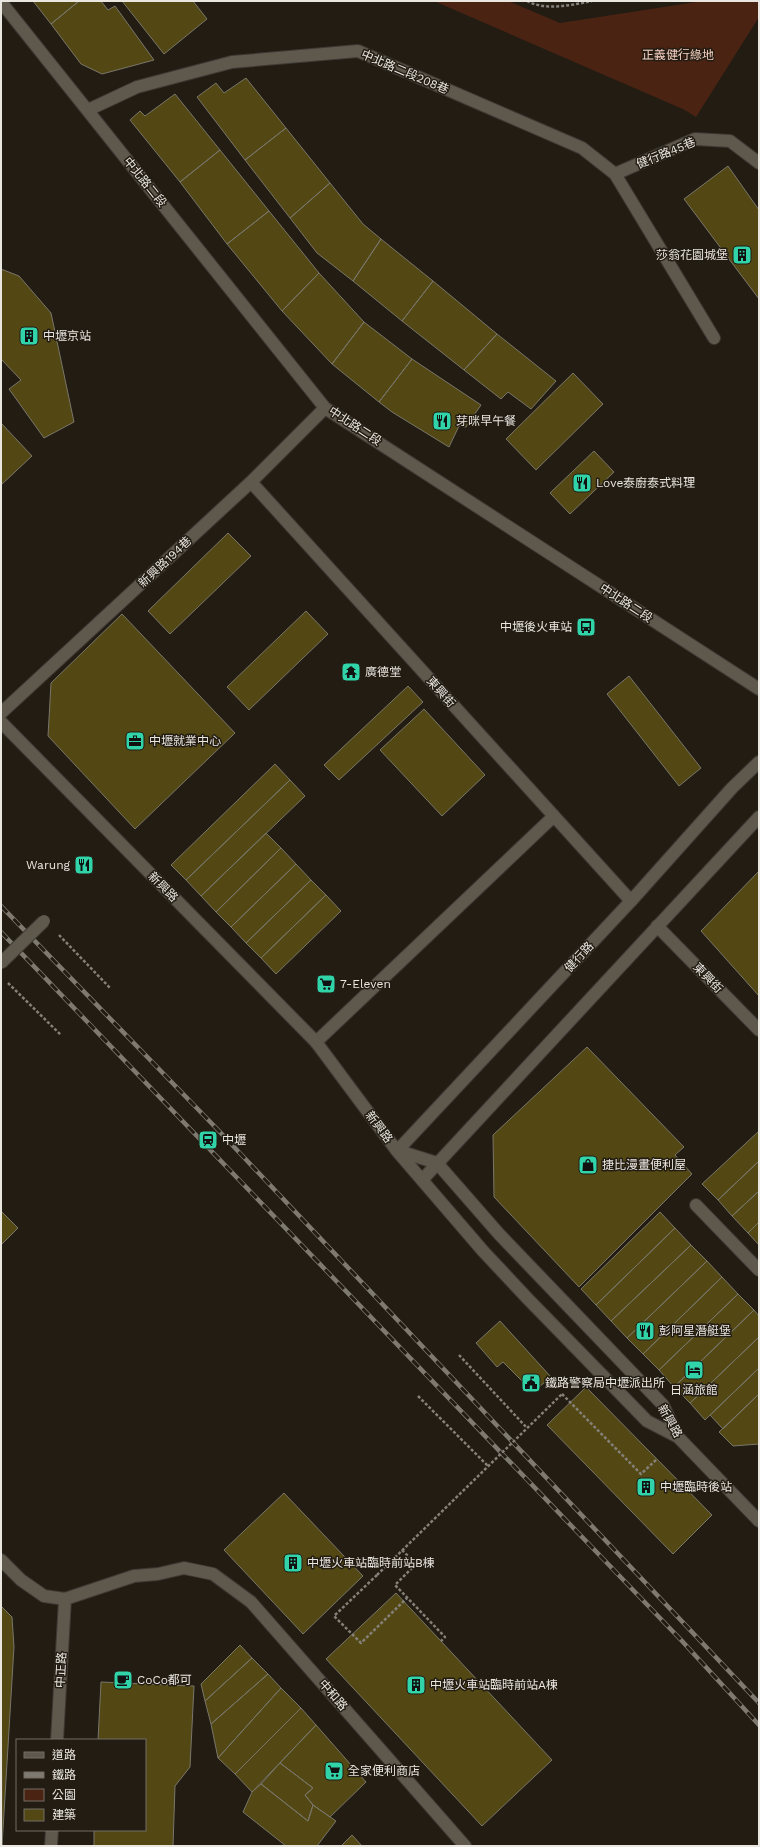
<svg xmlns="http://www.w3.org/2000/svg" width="760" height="1847" font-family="'Work Sans','Noto Sans TC',sans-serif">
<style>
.green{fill:#4b2313}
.building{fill:#534814;stroke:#79766a}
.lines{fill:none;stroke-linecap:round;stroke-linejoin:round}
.lane-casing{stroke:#3c3833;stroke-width:14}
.street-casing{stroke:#3c3833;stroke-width:14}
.path{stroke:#858079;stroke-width:2.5;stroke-dasharray:3 2;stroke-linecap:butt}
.lane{stroke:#5e584d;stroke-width:12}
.street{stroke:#5e584d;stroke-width:12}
.rail-casing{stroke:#7e7971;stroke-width:4.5}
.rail{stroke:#221c13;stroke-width:3;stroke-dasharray:9;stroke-linecap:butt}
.street-bridge-casing{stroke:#3c3833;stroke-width:14;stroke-linecap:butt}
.path-bridge{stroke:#858079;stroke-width:2.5;stroke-dasharray:3 2;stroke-linecap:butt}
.street-bridge{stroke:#5e584d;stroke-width:12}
.labels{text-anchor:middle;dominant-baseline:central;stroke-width:3;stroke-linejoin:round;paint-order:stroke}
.park-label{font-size:12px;fill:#f5cfc0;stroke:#221c13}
.street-label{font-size:12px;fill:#eae6e0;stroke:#221c13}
.poi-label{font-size:12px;fill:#eae6e0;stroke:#221c13;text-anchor:start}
</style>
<rect width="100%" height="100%" fill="#221c13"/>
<path class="green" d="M 434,1 L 508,1 L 560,23 L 703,1 L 759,1 L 759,17 L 696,117 L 685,110 Z"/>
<path class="building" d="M 33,1 L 79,1 L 51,24 Z
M 79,1 L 101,1 L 108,10 L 115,6 L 154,60 L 102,74 L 81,64 L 51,24 Z
M 122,1 L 193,1 L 207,19 L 164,54 Z
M 246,78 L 286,128 L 245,160 L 197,97 L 216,83 L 224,93 Z
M 175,94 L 220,150 L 180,182 L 130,120 L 140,111 L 145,116 Z
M 286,128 L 330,183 L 290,218 L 245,160 Z
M 220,150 L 269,211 L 227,244 L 180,182 Z
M 728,166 L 759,210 L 759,299 L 684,199 Z
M 330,183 L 363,224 L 381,239 L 353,281 L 317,253 L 290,218 Z
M 269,211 L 319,273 L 282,311 L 227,244 Z
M 381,239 L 433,281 L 402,321 L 353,281 Z
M 1,269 L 19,276 L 51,313 L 74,422 L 44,438 L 9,389 L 21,380 L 1,359 Z
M 319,273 L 364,322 L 332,364 L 282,311 Z
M 433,281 L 497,334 L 464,370 L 402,321 Z
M 364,322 L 412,359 L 379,402 L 332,364 Z
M 497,334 L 556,381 L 531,409 L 508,392 L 501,399 L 464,370 Z
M 412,359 L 481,405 L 466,427 L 459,426 L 449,447 L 392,412 L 379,402 Z
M 573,373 L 603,404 L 536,470 L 506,439 Z
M 1,423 L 32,456 L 1,485 Z
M 594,451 L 614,472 L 570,514 L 550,493 Z
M 228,533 L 251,556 L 170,634 L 148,611 Z
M 306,611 L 328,634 L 249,710 L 227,687 Z
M 122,614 L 235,733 L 135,829 L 48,736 L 51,683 Z
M 629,676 L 701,768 L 679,786 L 607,694 Z
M 408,686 L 423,702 L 339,780 L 324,765 Z
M 424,709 L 485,775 L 442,816 L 380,750 Z
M 275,764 L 290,780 L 186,880 L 171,865 Z
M 290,780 L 305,796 L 201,896 L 186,880 Z
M 266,833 L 281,848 L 216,912 L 201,896 Z
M 281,848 L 296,864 L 231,927 L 216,912 Z
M 296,864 L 311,880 L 246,943 L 231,927 Z
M 759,871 L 759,996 L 701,931 Z
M 311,880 L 326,895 L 261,958 L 246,943 Z
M 326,895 L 341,911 L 276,974 L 261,958 Z
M 587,1047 L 684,1147 L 675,1155 L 692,1174 L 579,1287 L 494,1197 L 493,1135 Z
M 759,1131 L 759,1161 L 718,1200 L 702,1184 Z
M 759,1161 L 759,1191 L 732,1216 L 718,1200 Z
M 759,1191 L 759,1222 L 748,1233 L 732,1216 Z
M 1,1211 L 18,1228 L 1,1245 Z
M 660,1212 L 675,1228 L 596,1305 L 581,1289 Z
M 759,1222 L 759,1245 L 748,1233 Z
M 675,1228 L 691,1245 L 611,1321 L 596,1305 Z
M 691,1245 L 707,1261 L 627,1338 L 611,1321 Z
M 707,1261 L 722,1277 L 643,1354 L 627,1338 Z
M 722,1277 L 738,1294 L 659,1370 L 643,1354 Z
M 738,1294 L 754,1310 L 674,1387 L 659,1370 Z
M 754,1310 L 759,1316 L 759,1337 L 690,1403 L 674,1387 Z
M 500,1321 L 551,1377 L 533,1392 L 503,1362 L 497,1367 L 476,1343 Z
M 759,1337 L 759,1368 L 705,1420 L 690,1403 Z
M 759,1368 L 759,1394 L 723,1429 L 710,1415 Z
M 586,1387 L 712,1515 L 673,1554 L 547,1425 Z
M 759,1394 L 759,1444 L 733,1446 L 719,1432 Z
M 284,1493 L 363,1576 L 303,1634 L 224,1550 Z
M 396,1593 L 552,1760 L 482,1826 L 326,1659 Z
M 1,1606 L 12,1617 L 14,1647 L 2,1846 Z
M 240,1645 L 252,1658 L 205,1701 L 201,1684 Z
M 252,1658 L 268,1674 L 211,1724 L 205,1701 Z
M 268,1674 L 281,1688 L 218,1758 L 211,1724 Z
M 101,1682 L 194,1686 L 190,1767 L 175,1786 L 173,1846 L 94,1846 L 94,1830 L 145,1830 L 145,1740 L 98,1740 Z
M 281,1688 L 301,1708 L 235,1774 L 218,1758 Z
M 301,1708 L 316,1725 L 252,1792 L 235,1774 Z
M 316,1725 L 366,1782 L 330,1817 L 313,1805 L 305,1795 L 313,1788 L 280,1763 Z
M 280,1763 L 313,1788 L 305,1795 L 313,1805 L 308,1821 L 261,1784 Z
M 261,1784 L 308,1821 L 313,1805 L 336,1821 L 317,1846 L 286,1846 L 243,1812 L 252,1792 Z
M 352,1835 L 362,1846 L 341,1846 Z"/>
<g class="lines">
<g class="lane-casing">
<path id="lane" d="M 88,110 L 137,87 L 232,62 L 358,51 L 582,148 L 615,174 L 714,338
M 615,174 L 695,139 L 730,141 L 759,163
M 251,482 L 631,901
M 1,713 L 251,482 L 325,408
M 657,926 L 759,1030
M 316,1042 L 554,816
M 696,1205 L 759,1270
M 65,1599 L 134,1576 L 158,1574 L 184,1568 L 213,1574 L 251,1602 L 465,1846"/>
</g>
<g class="street-casing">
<path id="street" d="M 1,2 L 325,408 L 759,689
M 1,722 L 316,1042 L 397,1151 L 483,1251 L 527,1298 L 647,1421 L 678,1437
M 397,1151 L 631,901 L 732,788 L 759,762
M 399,1151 L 437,1163 L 499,1234 L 663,1405 L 678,1437 L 759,1521
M 423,1179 L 759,817
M 1,1560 L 21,1580 L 44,1596 L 65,1599 L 57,1740
M 51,1846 L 52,1830"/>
</g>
<path class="path" d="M 527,1 C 545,11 572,5 592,1
M 59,935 L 111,989
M 8,983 L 61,1035
M 459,1355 L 527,1428
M 562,1394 L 641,1474 L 657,1459
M 418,1396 L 488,1466
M 402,1550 L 416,1564 L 395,1585 L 445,1637 L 441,1641
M 377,1575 L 334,1616 L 361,1643 L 407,1598"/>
<use href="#lane" class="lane"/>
<use href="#street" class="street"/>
<g class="rail-casing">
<path id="rail" d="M 1,906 L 219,1131 L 759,1703
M 1,932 L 682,1641 L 759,1725"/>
</g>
<use href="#rail" class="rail"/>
<g class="street-bridge-casing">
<path id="street-bridge" d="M 1,963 L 44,921"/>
</g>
<path class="path-bridge" d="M 377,1575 L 562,1394"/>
<use href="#street-bridge" class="street-bridge"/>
</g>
<defs>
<g id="building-square" transform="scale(1)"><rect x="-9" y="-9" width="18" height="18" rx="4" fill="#31d4a9" stroke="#221c13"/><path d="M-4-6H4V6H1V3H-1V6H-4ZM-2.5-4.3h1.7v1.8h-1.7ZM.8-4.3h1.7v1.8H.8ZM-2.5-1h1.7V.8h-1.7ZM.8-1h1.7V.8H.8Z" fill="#111"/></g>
<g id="restaurant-square" transform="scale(1)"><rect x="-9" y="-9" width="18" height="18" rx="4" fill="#31d4a9" stroke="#221c13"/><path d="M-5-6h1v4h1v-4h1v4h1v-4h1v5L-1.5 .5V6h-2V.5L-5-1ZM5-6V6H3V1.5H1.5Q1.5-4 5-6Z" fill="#111"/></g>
<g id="bus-square" transform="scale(1)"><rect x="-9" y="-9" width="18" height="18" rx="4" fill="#31d4a9" stroke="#221c13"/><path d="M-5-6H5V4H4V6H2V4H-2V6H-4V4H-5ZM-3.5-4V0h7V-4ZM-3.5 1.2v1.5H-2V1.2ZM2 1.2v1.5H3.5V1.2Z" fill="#111"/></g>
<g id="temple-square" transform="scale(1)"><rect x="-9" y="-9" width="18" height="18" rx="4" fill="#31d4a9" stroke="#221c13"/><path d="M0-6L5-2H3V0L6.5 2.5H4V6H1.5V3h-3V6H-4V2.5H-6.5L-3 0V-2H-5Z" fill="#111"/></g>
<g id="office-square" transform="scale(1)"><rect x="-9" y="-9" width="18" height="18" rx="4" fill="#31d4a9" stroke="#221c13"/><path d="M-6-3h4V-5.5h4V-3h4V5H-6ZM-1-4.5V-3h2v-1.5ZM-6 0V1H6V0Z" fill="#111"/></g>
<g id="supermarket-square" transform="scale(1)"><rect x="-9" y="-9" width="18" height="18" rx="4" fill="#31d4a9" stroke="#221c13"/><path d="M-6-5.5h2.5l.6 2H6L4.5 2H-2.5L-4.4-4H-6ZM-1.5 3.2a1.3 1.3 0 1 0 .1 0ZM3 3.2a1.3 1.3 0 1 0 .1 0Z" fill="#111"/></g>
<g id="station-square" transform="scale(1)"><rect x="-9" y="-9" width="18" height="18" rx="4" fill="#31d4a9" stroke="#221c13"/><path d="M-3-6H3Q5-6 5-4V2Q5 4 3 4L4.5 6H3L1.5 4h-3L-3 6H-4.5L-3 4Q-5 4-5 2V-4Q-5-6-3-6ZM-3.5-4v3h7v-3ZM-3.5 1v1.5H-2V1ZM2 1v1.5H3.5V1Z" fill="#111"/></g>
<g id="shop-square" transform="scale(1)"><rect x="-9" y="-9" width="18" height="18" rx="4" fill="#31d4a9" stroke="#221c13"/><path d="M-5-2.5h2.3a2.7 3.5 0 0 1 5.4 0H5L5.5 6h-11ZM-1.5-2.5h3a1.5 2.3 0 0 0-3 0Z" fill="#111"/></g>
<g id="hotel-square" transform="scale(1)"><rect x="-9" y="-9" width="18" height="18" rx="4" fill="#31d4a9" stroke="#221c13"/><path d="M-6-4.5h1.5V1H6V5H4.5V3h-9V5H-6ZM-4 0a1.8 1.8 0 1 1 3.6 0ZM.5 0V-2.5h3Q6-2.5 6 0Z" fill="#111"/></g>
<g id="civic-square" transform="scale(1)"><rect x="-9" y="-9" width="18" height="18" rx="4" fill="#31d4a9" stroke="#221c13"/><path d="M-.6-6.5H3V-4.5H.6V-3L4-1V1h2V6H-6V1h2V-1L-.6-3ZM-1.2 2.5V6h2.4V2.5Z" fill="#111"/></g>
<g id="cafe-square" transform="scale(1)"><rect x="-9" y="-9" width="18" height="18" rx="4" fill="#31d4a9" stroke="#221c13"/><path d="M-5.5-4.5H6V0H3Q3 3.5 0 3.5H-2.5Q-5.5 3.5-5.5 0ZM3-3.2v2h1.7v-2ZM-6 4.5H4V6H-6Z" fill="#111"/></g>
</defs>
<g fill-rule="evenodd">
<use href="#building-square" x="742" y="255"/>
<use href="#building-square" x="29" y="336"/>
<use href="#restaurant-square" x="442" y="421"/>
<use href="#restaurant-square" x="582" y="483"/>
<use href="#bus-square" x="586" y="627"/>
<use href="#temple-square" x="351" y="672"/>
<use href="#office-square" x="135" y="741"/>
<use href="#restaurant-square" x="84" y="865"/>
<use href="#supermarket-square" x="326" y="984"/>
<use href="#station-square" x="208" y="1140"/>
<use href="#shop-square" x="588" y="1165"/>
<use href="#restaurant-square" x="645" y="1331"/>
<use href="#hotel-square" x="694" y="1370"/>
<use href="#civic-square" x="531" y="1383"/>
<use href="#building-square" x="646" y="1487"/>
<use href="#building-square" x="293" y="1563"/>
<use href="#cafe-square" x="123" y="1680"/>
<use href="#building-square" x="416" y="1685"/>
<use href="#supermarket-square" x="334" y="1771"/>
</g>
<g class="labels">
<g class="park-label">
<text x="678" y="55">正義健行綠地</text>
</g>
<g class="street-label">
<text transform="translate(405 72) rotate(23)">中北路二段208巷</text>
<text transform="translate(666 153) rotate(-22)">健行路45巷</text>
<text transform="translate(145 182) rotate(51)">中北路二段</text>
<text transform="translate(355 426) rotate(33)">中北路二段</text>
<text transform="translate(165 562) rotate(-43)">新興路194巷</text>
<text transform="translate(626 603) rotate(33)">中北路二段</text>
<text transform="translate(441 692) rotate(48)">東興街</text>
<text transform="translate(163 887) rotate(45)">新興路</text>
<text transform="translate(579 957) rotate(-47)">健行路</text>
<text transform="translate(708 978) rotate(46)">東興街</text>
<text transform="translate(379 1127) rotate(53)">新興路</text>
<text transform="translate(670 1421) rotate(60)">新興路</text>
<text transform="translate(61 1670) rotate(-87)">中正路</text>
<text transform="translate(333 1695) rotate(49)">中和路</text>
</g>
<g class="poi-label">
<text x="728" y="255" text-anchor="end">莎翁花園城堡</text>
<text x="43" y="336">中壢京站</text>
<text x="456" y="421">芽咪早午餐</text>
<text x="596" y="483">Love泰廚泰式料理</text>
<text x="572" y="627" text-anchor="end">中壢後火車站</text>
<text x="365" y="672">廣德堂</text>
<text x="149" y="741">中壢就業中心</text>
<text x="70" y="865" text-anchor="end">Warung</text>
<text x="340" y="984">7-Eleven</text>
<text x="222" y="1140">中壢</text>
<text x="602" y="1165">捷比漫畫便利屋</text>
<text x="659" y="1331">彭阿星潛艇堡</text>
<text x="545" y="1383">鐵路警察局中壢派出所</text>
<text x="694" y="1390" text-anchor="middle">日涵旅館</text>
<text x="660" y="1487">中壢臨時後站</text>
<text x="307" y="1563">中壢火車站臨時前站B棟</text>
<text x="137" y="1680">CoCo都可</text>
<text x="430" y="1685">中壢火車站臨時前站A棟</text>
<text x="348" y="1771">全家便利商店</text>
</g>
</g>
<rect width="760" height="1847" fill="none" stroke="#eae6e0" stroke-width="4"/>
<rect x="16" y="1739" width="130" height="92" fill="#221c13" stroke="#726d65"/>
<rect x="24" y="1752" width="20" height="6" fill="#5e584d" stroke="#726d65"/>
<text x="52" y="1759" font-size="12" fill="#eae6e0">道路</text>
<rect x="24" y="1772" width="20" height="6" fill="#7e7971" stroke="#726d65"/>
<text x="52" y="1779" font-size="12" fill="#eae6e0">鐵路</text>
<rect x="24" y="1789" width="20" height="12" fill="#4b2313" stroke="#726d65"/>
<text x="52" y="1799" font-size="12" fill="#eae6e0">公園</text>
<rect x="24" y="1809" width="20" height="12" fill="#534814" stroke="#726d65"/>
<text x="52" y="1819" font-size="12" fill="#eae6e0">建築</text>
</svg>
